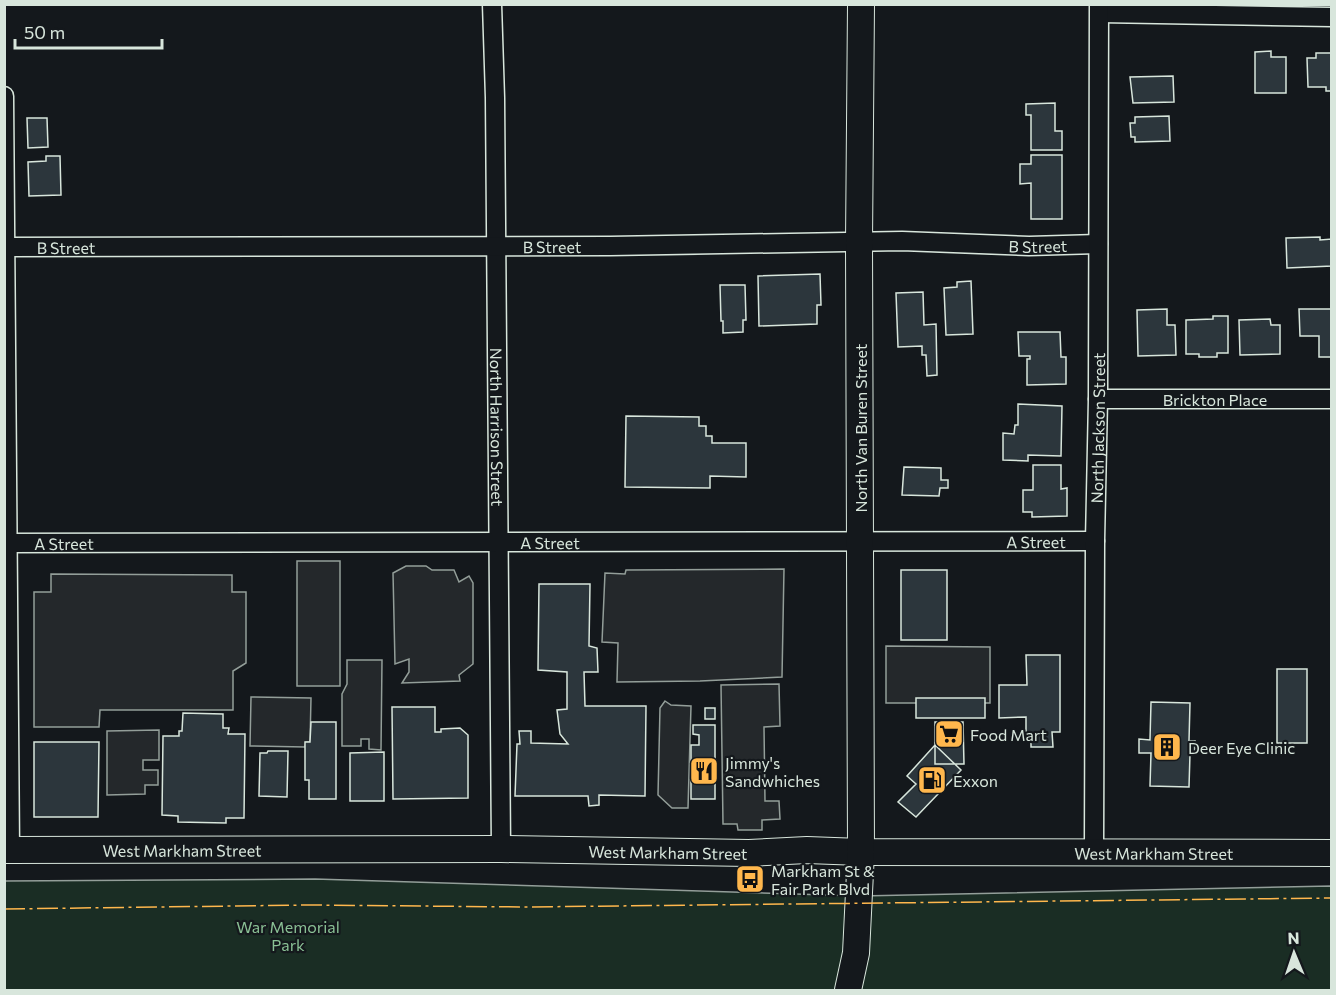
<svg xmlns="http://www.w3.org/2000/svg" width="1336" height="995" font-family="Commissioner,sans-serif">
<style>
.green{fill:#1a2d24;stroke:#939e99;stroke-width:1.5}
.parking{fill:#24282b;stroke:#939e99;stroke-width:1.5}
.building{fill:#2c363c;stroke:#d8e6dc;stroke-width:1.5}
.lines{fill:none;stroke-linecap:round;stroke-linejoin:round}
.street-casing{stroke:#d8e6dc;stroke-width:21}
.secondary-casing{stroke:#d8e6dc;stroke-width:28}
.street{stroke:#14181c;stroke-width:18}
.secondary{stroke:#14181c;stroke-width:26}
.power{stroke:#ffb74d;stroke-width:1.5;stroke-dasharray:21 4.5 3 4.5;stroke-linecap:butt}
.labels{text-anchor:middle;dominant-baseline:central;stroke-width:4.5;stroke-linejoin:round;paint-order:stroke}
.street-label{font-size:16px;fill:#d8e6dc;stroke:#14181c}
.poi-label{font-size:16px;fill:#d8e6dc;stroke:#14181c;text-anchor:start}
.park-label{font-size:16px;fill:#8ac095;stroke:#14181c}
</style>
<rect width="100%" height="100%" fill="#14181c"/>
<path class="green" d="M 315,879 L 860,896 L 1331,886 L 1331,990 L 5,990 L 4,881 Z"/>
<path class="parking" d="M 297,561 L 340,561 L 340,686 L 297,686 Z
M 406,566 L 426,566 L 432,570 L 454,570 L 459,582 L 469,576 L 473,583 L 473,664 L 459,675 L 460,681 L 402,683 L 409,672 L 409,659 L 395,664 L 393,573 Z
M 784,569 L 782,677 L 700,681 L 617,682 L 618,643 L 602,642 L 605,573 L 625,574 L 626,570 Z
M 51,574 L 232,575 L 232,592 L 246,592 L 246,663 L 233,671 L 233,710 L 100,710 L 99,727 L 34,727 L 34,592 L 51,592 Z
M 886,646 L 990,647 L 990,703 L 886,703 Z
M 347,660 L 382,660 L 381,750 L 369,749 L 369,739 L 361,739 L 361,746 L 342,746 L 342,694 L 347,684 Z
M 779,684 L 780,726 L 764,727 L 765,801 L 779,801 L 780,819 L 762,820 L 762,830 L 738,830 L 737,824 L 723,824 L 721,685 Z
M 251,697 L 311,698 L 310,742 L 306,742 L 305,747 L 250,746 Z
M 665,701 L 671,705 L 691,706 L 688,808 L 672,808 L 658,795 L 660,708 Z
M 159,730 L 159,760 L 143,760 L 143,770 L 158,770 L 158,785 L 145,785 L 145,794 L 107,795 L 107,731 Z"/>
<path class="building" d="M 1271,51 L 1271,57 L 1286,57 L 1286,93 L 1255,93 L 1255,52 Z
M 1316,53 L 1331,53 L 1332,91 L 1326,91 L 1326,87 L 1308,87 L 1307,58 L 1316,58 Z
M 1173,76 L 1174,102 L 1133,103 L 1130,77 Z
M 1055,103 L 1055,131 L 1062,131 L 1062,150 L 1031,150 L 1031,115 L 1026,115 L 1026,104 Z
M 1169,116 L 1170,141 L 1135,142 L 1135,137 L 1131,137 L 1130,123 L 1135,123 L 1135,117 Z
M 27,118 L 47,118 L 48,147 L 28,148 Z
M 1031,155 L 1062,155 L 1062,219 L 1031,219 L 1031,183 L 1020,184 L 1020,164 L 1031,164 Z
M 46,156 L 60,156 L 61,195 L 29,196 L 28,162 L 46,161 Z
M 1320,237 L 1320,240 L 1332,239 L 1332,266 L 1287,268 L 1286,238 Z
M 820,274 L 821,305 L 817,305 L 817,324 L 759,326 L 758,276 Z
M 971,281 L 973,334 L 946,335 L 944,288 L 957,287 L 957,282 Z
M 720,285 L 745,285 L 746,320 L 743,320 L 743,332 L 723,333 L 723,321 L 721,321 Z
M 923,292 L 924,325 L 936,324 L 937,375 L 927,376 L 926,355 L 922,355 L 922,346 L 898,347 L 896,293 Z
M 1167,309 L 1167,325 L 1175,325 L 1176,355 L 1138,356 L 1137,310 Z
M 1299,309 L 1332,309 L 1332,357 L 1319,357 L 1319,336 L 1300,336 Z
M 1213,316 L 1228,316 L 1228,353 L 1217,353 L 1217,357 L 1199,357 L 1199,354 L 1186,354 L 1186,320 L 1213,319 Z
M 1270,319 L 1271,325 L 1280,325 L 1280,354 L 1240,355 L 1239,320 Z
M 1018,332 L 1060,332 L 1061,357 L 1066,357 L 1066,384 L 1027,385 L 1027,359 L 1030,359 L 1030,356 L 1019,356 Z
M 1018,404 L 1062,406 L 1061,456 L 1028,455 L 1028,461 L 1003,460 L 1003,433 L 1014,434 L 1015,425 L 1018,425 Z
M 626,416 L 699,417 L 699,426 L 706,426 L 706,436 L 712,436 L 712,443 L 746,443 L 746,477 L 710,476 L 710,488 L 625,487 Z
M 1033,465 L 1061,465 L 1061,489 L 1067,488 L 1067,516 L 1032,517 L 1032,512 L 1023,512 L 1023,490 L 1033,490 Z
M 904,467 L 941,468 L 941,480 L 948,480 L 948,488 L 940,488 L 939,496 L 902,495 Z
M 901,570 L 947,570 L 947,640 L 901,640 Z
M 539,584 L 590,584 L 589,646 L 597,648 L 598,672 L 584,672 L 585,706 L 646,706 L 645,796 L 599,795 L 599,805 L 589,806 L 588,796 L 515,796 L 517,744 L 520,744 L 519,731 L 531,731 L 531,743 L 568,744 L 560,734 L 557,710 L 567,709 L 567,672 L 538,670 Z
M 1026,655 L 1060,655 L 1060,732 L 1052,732 L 1053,747 L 1031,747 L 1031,735 L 1026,735 L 1026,717 L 999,718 L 999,685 L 1027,685 Z
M 1277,669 L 1307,669 L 1307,743 L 1277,743 Z
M 916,698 L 985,698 L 985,718 L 916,718 Z
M 1151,702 L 1190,703 L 1189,741 L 1195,741 L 1195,754 L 1190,754 L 1189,787 L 1150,786 L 1151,753 L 1139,753 L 1139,739 L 1150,740 Z
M 392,707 L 435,707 L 435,732 L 441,732 L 441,729 L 460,728 L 468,735 L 468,798 L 393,799 Z
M 705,708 L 715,708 L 715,719 L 705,719 Z
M 183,713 L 223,714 L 223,728 L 229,728 L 228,734 L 245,734 L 244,818 L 226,818 L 226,823 L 178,822 L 178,816 L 162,815 L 163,736 L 179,736 L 179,731 L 182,731 Z
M 311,722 L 336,722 L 336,799 L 309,799 L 309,780 L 305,780 L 305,742 L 310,742 Z
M 935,722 L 963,722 L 964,764 L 935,764 Z
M 693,725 L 715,725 L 715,799 L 691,799 L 691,745 L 699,745 L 699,735 L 693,734 Z
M 34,742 L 99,742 L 98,817 L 34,817 Z
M 935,745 L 961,770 L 916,817 L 898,802 L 916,784 L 907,776 Z
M 268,751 L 288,751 L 287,797 L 259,796 L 260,753 L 267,753 Z
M 384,752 L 384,801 L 350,801 L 350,753 Z"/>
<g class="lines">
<g class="street-casing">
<g id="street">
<path id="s1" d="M 492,4 L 495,98 L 501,849"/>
<path d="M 1100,13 L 1332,17"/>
<path d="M 4,96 L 10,850"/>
<path id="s2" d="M 4,247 L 610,246 L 902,241 L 1029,246 L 1098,244"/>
<path id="s3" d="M 1098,399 L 1332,399"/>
<path id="s4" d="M 4,543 L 1095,541"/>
<path id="s5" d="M 1094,851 L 1095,541 L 1098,399 L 1099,4"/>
</g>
</g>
<g class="secondary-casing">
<g id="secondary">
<path id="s6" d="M 4,850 L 501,849 L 749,853 L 807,850 L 861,852 L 1332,853"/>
<path d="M 848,990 L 856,953 L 861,852 L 859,242 L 861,4"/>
</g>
</g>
<use href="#street" class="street"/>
<use href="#secondary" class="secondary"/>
<path class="power" d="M 4,909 L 309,905 L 525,907 L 1332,898"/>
</g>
<defs>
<g id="supermarket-square" transform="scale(1.5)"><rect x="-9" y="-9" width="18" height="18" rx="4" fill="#ffb74d" stroke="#14181c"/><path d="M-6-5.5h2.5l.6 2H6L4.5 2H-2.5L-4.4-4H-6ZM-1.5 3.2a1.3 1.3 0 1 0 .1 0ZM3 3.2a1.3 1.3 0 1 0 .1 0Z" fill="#111"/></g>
<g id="building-square" transform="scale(1.5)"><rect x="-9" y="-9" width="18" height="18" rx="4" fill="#ffb74d" stroke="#14181c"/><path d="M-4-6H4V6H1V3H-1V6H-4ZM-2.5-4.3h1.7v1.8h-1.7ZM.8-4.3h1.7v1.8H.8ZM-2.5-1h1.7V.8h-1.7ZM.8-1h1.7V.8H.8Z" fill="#111"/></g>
<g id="restaurant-square" transform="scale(1.5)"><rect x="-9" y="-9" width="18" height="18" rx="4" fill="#ffb74d" stroke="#14181c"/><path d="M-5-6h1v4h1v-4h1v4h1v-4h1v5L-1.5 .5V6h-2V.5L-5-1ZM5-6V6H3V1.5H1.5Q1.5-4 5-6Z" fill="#111"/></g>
<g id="fuel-square" transform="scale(1.5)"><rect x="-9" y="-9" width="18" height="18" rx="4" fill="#ffb74d" stroke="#14181c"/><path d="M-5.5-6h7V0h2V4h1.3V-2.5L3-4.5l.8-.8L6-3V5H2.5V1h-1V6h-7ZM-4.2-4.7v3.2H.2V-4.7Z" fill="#111"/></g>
<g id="bus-square" transform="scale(1.5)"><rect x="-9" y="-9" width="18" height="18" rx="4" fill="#ffb74d" stroke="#14181c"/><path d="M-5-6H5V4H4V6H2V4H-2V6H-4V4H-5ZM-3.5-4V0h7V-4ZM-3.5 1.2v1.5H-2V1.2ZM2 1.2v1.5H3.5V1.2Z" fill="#111"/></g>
</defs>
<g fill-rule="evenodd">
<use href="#supermarket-square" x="949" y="734"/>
<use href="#building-square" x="1167" y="747"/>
<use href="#restaurant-square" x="704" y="771"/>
<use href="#fuel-square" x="932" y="780"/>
<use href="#bus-square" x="750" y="879"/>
</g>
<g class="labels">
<g class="street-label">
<text stroke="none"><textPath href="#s2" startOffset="1034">B Street</textPath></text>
<text stroke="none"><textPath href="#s2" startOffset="548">B Street</textPath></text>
<text stroke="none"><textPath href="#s2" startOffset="62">B Street</textPath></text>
<text stroke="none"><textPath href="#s3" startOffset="117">Brickton Place</textPath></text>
<text stroke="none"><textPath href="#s1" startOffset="423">North Harrison Street</textPath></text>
<text transform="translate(860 428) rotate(-90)">North Van Buren Street</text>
<text stroke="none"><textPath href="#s5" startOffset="423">North Jackson Street</textPath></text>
<text stroke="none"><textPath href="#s4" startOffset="1032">A Street</textPath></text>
<text stroke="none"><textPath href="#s4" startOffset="60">A Street</textPath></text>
<text stroke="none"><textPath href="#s4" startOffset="546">A Street</textPath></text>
<text stroke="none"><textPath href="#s6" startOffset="178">West Markham Street</textPath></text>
<text stroke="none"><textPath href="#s6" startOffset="664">West Markham Street</textPath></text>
<text stroke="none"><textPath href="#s6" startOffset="1150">West Markham Street</textPath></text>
</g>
<g class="poi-label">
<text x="970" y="734">Food Mart</text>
<text x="1188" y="747">Deer Eye Clinic</text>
<text x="725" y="762">Jimmy's<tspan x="725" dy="18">Sandwhiches</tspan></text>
<text x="953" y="780">Exxon</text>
<text x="771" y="870">Markham St &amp;<tspan x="771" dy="18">Fair Park Blvd</tspan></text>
</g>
<g class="park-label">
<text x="288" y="926">War Memorial<tspan x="288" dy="18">Park</tspan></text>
</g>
</g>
<rect width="1336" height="995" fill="none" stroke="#d8e6dc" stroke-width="12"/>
<g transform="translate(1294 953) rotate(358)" stroke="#14181c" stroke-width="4.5" paint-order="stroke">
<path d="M0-4.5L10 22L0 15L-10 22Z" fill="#d8e6dc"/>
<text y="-9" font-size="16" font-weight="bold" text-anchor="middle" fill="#d8e6dc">N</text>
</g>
<path d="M15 39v9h147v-9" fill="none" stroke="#d8e6dc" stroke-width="3"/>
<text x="24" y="39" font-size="18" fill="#d8e6dc" stroke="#14181c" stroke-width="4.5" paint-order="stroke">50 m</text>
</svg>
